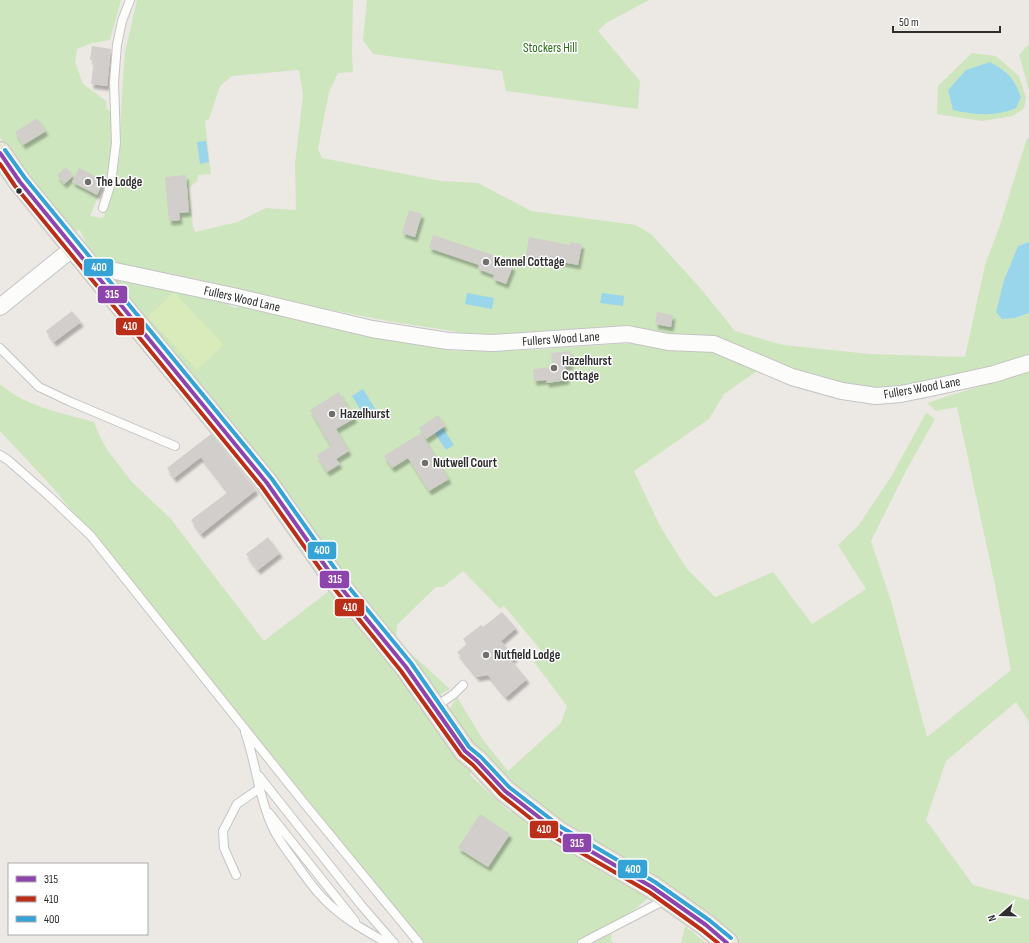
<svg xmlns="http://www.w3.org/2000/svg" width="1029" height="943" font-family="'Sofia Sans Condensed',sans-serif">
<style>
.green{fill:#cee6be;fill-rule:evenodd}
.pitch{fill:#d9eabb}
.water{fill:#99d6ec}
.building{fill:#d1cecb;filter:url(#shadow)}
.lines{fill:none;stroke-linecap:round;stroke-linejoin:round}
.lane-casing{stroke:#c5c4c5;stroke-width:10}
.street-casing{stroke:#c5c4c5;stroke-width:18}
.primary-casing{stroke:#c6c5c4;stroke-width:24}
.lane{stroke:#fcfcfb;stroke-width:8}
.street{stroke:#fcfcfb;stroke-width:16}
.primary{stroke:#e8e4d6;stroke-width:22}
.bus-1-casing{stroke:#fff;stroke-width:7}
.bus-2-casing{stroke:#fff;stroke-width:7}
.bus-3-casing{stroke:#fff;stroke-width:7}
.bus-1{stroke:#8e44ad;stroke-width:4}
.bus-2{stroke:#bb2e18;stroke-width:4}
.bus-3{stroke:#35a3d5;stroke-width:4}
.poi-dot{fill:#706f6e;stroke:#fff;stroke-width:1.5}
.bus-dot{fill:#2e2e2e;stroke:#fff;stroke-width:1.5}
.labels{text-anchor:middle;dominant-baseline:central;stroke-width:3;stroke-linejoin:round;paint-order:stroke}
.park-label{font-size:13px;fill:#2c6e1b;stroke:#fff}
.poi-label{font-size:13px;font-weight:bold;fill:#2e2e2e;stroke:#fff;text-anchor:start}
.street-label{font-size:13px;fill:#2e2e2e;stroke:#fff}
.line-badge{stroke:#fff;stroke-width:1.5}
.badge-label{font-size:11px;text-anchor:middle;font-weight:bold;fill:#fff}
</style>
<defs>
<filter id="shadow"><feDropShadow dx="2.5" dy="4.5" stdDeviation="1" flood-color="#0004"/></filter>
</defs>
<rect width="100%" height="100%" fill="#ece8e4"/>
<path class="green" d="M 0,0 L 121,0 L 110,40 L 92,43 L 77,49 L 75,62 L 83,84 L 106,101 L 107,109 L 113,114 L 112,147 L 107,175 L 90,216 L 103,218 L 112,195 L 120,155 L 121,109 L 125,52 L 137,0 L 353,0 L 352,54 L 353,72 L 338,73 L 329,92 L 318,149 L 322,158 L 441,181 L 478,183 L 531,211 L 636,225 L 651,234 L 701,289 L 735,331 L 783,345 L 870,354 L 965,357 L 985,265 L 1000,225 L 1027,138 L 1029,138 L 1029,242 L 1018,246 L 1004,280 L 1016,318 L 1029,313 L 1029,357 L 911,385 L 869,389 L 833,383 L 787,368 L 714,335 L 683,338 L 638,328 L 616,327 L 509,337 L 477,335 L 394,322 L 289,302 L 100,260 L 87,245 L 80,230 L 72,232 L 0,138 ZM 299,70 L 303,95 L 295,164 L 296,210 L 266,208 L 238,222 L 195,232 L 193,226 L 189,188 L 197,181 L 198,175 L 211,174 L 205,121 L 209,119 L 220,86 L 232,76 Z
M 367,0 L 649,0 L 606,23 L 598,31 L 640,81 L 638,109 L 506,91 L 502,71 L 373,54 L 363,40 Z
M 1029,44 L 1029,90 L 1019,55 Z
M 972,53 L 996,56 L 1019,76 L 1026,97 L 1024,108 L 1013,116 L 982,121 L 937,114 L 938,86 Z
M 109,275 L 222,301 L 235,308 L 246,304 L 455,351 L 529,350 L 632,343 L 710,351 L 757,371 L 724,394 L 709,419 L 634,471 L 660,526 L 687,569 L 715,597 L 773,572 L 812,624 L 866,589 L 838,545 L 858,526 L 891,477 L 926,413 L 935,419 L 906,471 L 871,541 L 891,601 L 927,737 L 1011,670 L 995,585 L 957,407 L 936,411 L 927,403 C 961,391 995,383 1029,371 L 1029,722 L 1016,702 L 946,761 L 926,820 L 973,885 L 1029,900 L 1029,943 L 739,943 L 710,918 L 597,846 L 509,785 L 468,739 L 449,710 L 457,697 L 483,740 L 508,771 L 561,723 L 567,706 L 534,662 L 544,654 L 504,606 L 500,609 L 463,571 L 443,587 L 436,587 L 397,625 L 396,640 L 450,689 L 437,696 L 316,545 L 308,522 L 300,514 Z
M 0,384 C 26,407 62,413 94,422 L 100,437 L 108,451 L 132,482 L 170,518 L 264,641 L 338,584 L 477,761 L 470,775 L 510,812 L 519,809 L 648,898 L 612,929 L 611,940 L 613,943 L 416,943 L 55,490 L 0,431 Z
M 685,926 L 706,943 L 681,943 Z"/>
<path class="pitch" d="M 174,292 L 224,345 L 197,370 L 148,317 Z"/>
<path class="water" d="M 990,62 C 1008,73 1013,76 1021,97 L 1016,108 C 995,117 975,115 953,110 L 948,90 L 966,70 Z
M 206,141 L 209,162 L 200,164 L 197,142 Z
M 1029,242 L 1029,313 L 1015,318 L 1002,319 L 996,312 L 1004,280 L 1018,246 Z
M 467,293 L 494,298 L 492,309 L 465,304 Z
M 602,293 L 624,296 L 623,306 L 600,303 Z
M 363,389 L 376,410 L 365,417 L 352,396 Z
M 443,428 L 454,445 L 446,450 L 435,433 Z"/>
<path class="building" d="M 92,46 L 111,49 L 107,86 L 91,84 L 94,61 L 90,60 Z
M 37,118 L 46,131 L 23,145 L 15,132 Z
M 66,167 L 73,176 L 64,184 L 57,175 Z
M 79,168 L 104,181 L 97,195 L 72,182 Z
M 186,175 L 189,212 L 179,213 L 180,220 L 169,221 L 165,177 Z
M 409,210 L 422,214 L 415,237 L 402,233 Z
M 433,235 L 493,255 L 493,259 L 513,266 L 506,284 L 493,279 L 494,275 L 478,269 L 479,265 L 429,248 Z
M 529,237 L 570,245 L 570,242 L 582,244 L 578,265 L 526,255 Z
M 72,311 L 81,322 L 54,342 L 46,331 Z
M 657,312 L 673,315 L 671,327 L 655,324 Z
M 570,351 L 571,365 L 565,366 L 567,380 L 547,383 L 546,380 L 534,381 L 533,369 L 553,367 L 551,353 Z
M 339,392 L 355,418 L 336,429 L 349,451 L 336,459 L 340,464 L 327,472 L 317,455 L 331,446 L 310,410 Z
M 438,415 L 445,426 L 426,439 L 419,428 Z
M 421,433 L 449,479 L 429,491 L 408,458 L 392,468 L 384,456 Z
M 211,434 L 256,490 L 201,534 L 191,520 L 228,492 L 201,457 L 174,478 L 167,468 Z
M 268,537 L 280,553 L 258,570 L 246,554 Z
M 502,612 L 516,628 L 501,641 L 515,657 L 511,660 L 527,679 L 506,697 L 488,675 L 477,677 L 457,652 L 467,644 L 463,639 L 481,625 L 483,627 Z
M 480,814 L 510,834 L 488,867 L 458,848 Z"/>
<g class="lines">
<g class="lane-casing">
<path id="lane" d="M 103,208 L 111,183 L 116,143 L 114,82 L 117,45 L 122,21 L 130,0
M 0,348 L 39,387 L 71,402 L 175,446
M 0,455 L 8,460 L 49,496 L 91,536 L 304,803 L 419,943
M 435,707 L 454,694 L 463,685
M 245,732 C 256,762 258,796 272,826 C 277,838 285,848 293,859 C 302,872 311,886 323,898 C 341,917 364,930 387,943
M 259,776 L 361,905 L 394,943
M 269,813 L 355,921
M 236,875 L 224,848 L 223,831 L 237,804 L 260,788
M 582,943 L 665,900"/>
</g>
<g class="street-casing">
<path id="street" d="M 87,265 L 233,296 L 372,329 L 448,341 L 493,343 L 628,334 L 668,342 L 714,344 L 792,377 L 842,391 L 876,396 L 901,394 L 935,387 L 994,374 L 1029,363
M 0,307 L 73,248"/>
</g>
<g class="primary-casing">
<path id="primary" d="M 0,153 L 20,182 L 267,483 L 338,584 L 406,667 L 465,751 L 477,761 L 505,791 L 558,832 L 652,887 L 706,925 L 727,943"/>
</g>
<use href="#lane" class="lane"/>
<use href="#street" class="street"/>
<use href="#primary" class="primary"/>
<g class="bus-1-casing">
<path id="bus-1" d="M 0,153 L 20,182 L 267,483 L 338,584 L 406,667 L 465,751 L 477,761 L 505,791 L 558,832 L 652,887 L 706,925 L 727,943"/>
</g>
<g class="bus-2-casing">
<path id="bus-2" d="M 0,164 L 15,186 L 262,487 L 333,587 L 401,671 L 461,755 L 473,765 L 501,795 L 554,837 L 649,892 L 702,930 L 718,943"/>
</g>
<g class="bus-3-casing">
<path id="bus-3" d="M 5,150 L 25,178 L 272,479 L 343,580 L 411,663 L 469,747 L 481,757 L 509,787 L 561,827 L 655,882 L 709,920 L 731,938"/>
</g>
<use href="#bus-1" class="bus-1"/>
<use href="#bus-2" class="bus-2"/>
<use href="#bus-3" class="bus-3"/>
</g>
<g class="poi-dot">
<circle cx="88" cy="182" r="4"/>
<circle cx="486" cy="262" r="4"/>
<circle cx="554" cy="368" r="4"/>
<circle cx="332" cy="414" r="4"/>
<circle cx="425" cy="463" r="4"/>
<circle cx="486" cy="655" r="4"/>
</g>
<circle class="bus-dot" cx="19" cy="191" r="3.5"/>
<g class="labels">
<g class="park-label">
<text x="550" y="48">Stockers Hill</text>
</g>
<g class="poi-label">
<text x="96" y="182">The Lodge</text>
<text x="494" y="262">Kennel Cottage</text>
<text x="562" y="361">Hazelhurst<tspan x="562" dy="15">Cottage</tspan></text>
<text x="340" y="414">Hazelhurst</text>
<text x="433" y="463">Nutwell Court</text>
<text x="494" y="655">Nutfield Lodge</text>
</g>
<g class="street-label">
<text transform="translate(242 299) rotate(13)">Fullers Wood Lane</text>
<text transform="translate(561 339) rotate(-4)">Fullers Wood Lane</text>
<text transform="translate(922 388) rotate(-10)">Fullers Wood Lane</text>
</g>
</g>
<g class="line-badge">
<rect x="83" y="258" width="31" height="19" rx="4" fill="#35a3d5"/>
<rect x="97" y="285" width="31" height="19" rx="4" fill="#8e44ad"/>
<rect x="115" y="317" width="30" height="19" rx="4" fill="#bb2e18"/>
<rect x="307" y="541" width="30" height="19" rx="4" fill="#35a3d5"/>
<rect x="319" y="570" width="31" height="19" rx="4" fill="#8e44ad"/>
<rect x="334" y="598" width="31" height="19" rx="4" fill="#bb2e18"/>
<rect x="529" y="820" width="30" height="19" rx="4" fill="#bb2e18"/>
<rect x="562" y="833" width="30" height="20" rx="4" fill="#8e44ad"/>
<rect x="617" y="859" width="31" height="20" rx="4" fill="#35a3d5"/>
</g>
<g class="badge-label">
<text x="99" y="271">400</text>
<text x="112" y="298">315</text>
<text x="130" y="330">410</text>
<text x="322" y="554">400</text>
<text x="335" y="583">315</text>
<text x="350" y="611">410</text>
<text x="544" y="833">410</text>
<text x="577" y="847">315</text>
<text x="633" y="873">400</text>
</g>
<rect x="8" y="863" width="140" height="72" fill="#ffffff" stroke="#ababab"/>
<rect x="16" y="876" width="20" height="6" fill="#8e44ad" stroke="#ababab"/>
<text x="44" y="883" font-size="12" fill="#2e2e2e">315</text>
<rect x="16" y="896" width="20" height="6" fill="#bb2e18" stroke="#ababab"/>
<text x="44" y="903" font-size="12" fill="#2e2e2e">410</text>
<rect x="16" y="916" width="20" height="6" fill="#35a3d5" stroke="#ababab"/>
<text x="44" y="923" font-size="12" fill="#2e2e2e">400</text>
<g transform="translate(1001 915) rotate(250)" stroke="#ffffff" stroke-width="3" paint-order="stroke">
<path d="M0-3L7 15L0 10L-7 15Z" fill="#2e2e2e"/>
<text y="-6" font-size="11" font-weight="bold" text-anchor="middle" fill="#2e2e2e">N</text>
</g>
<path d="M893 26v6h107v-6" fill="none" stroke="#2e2e2e" stroke-width="2"/>
<text x="899" y="26" font-size="12" fill="#2e2e2e" stroke="#ffffff" stroke-width="3" paint-order="stroke">50 m</text>
</svg>
